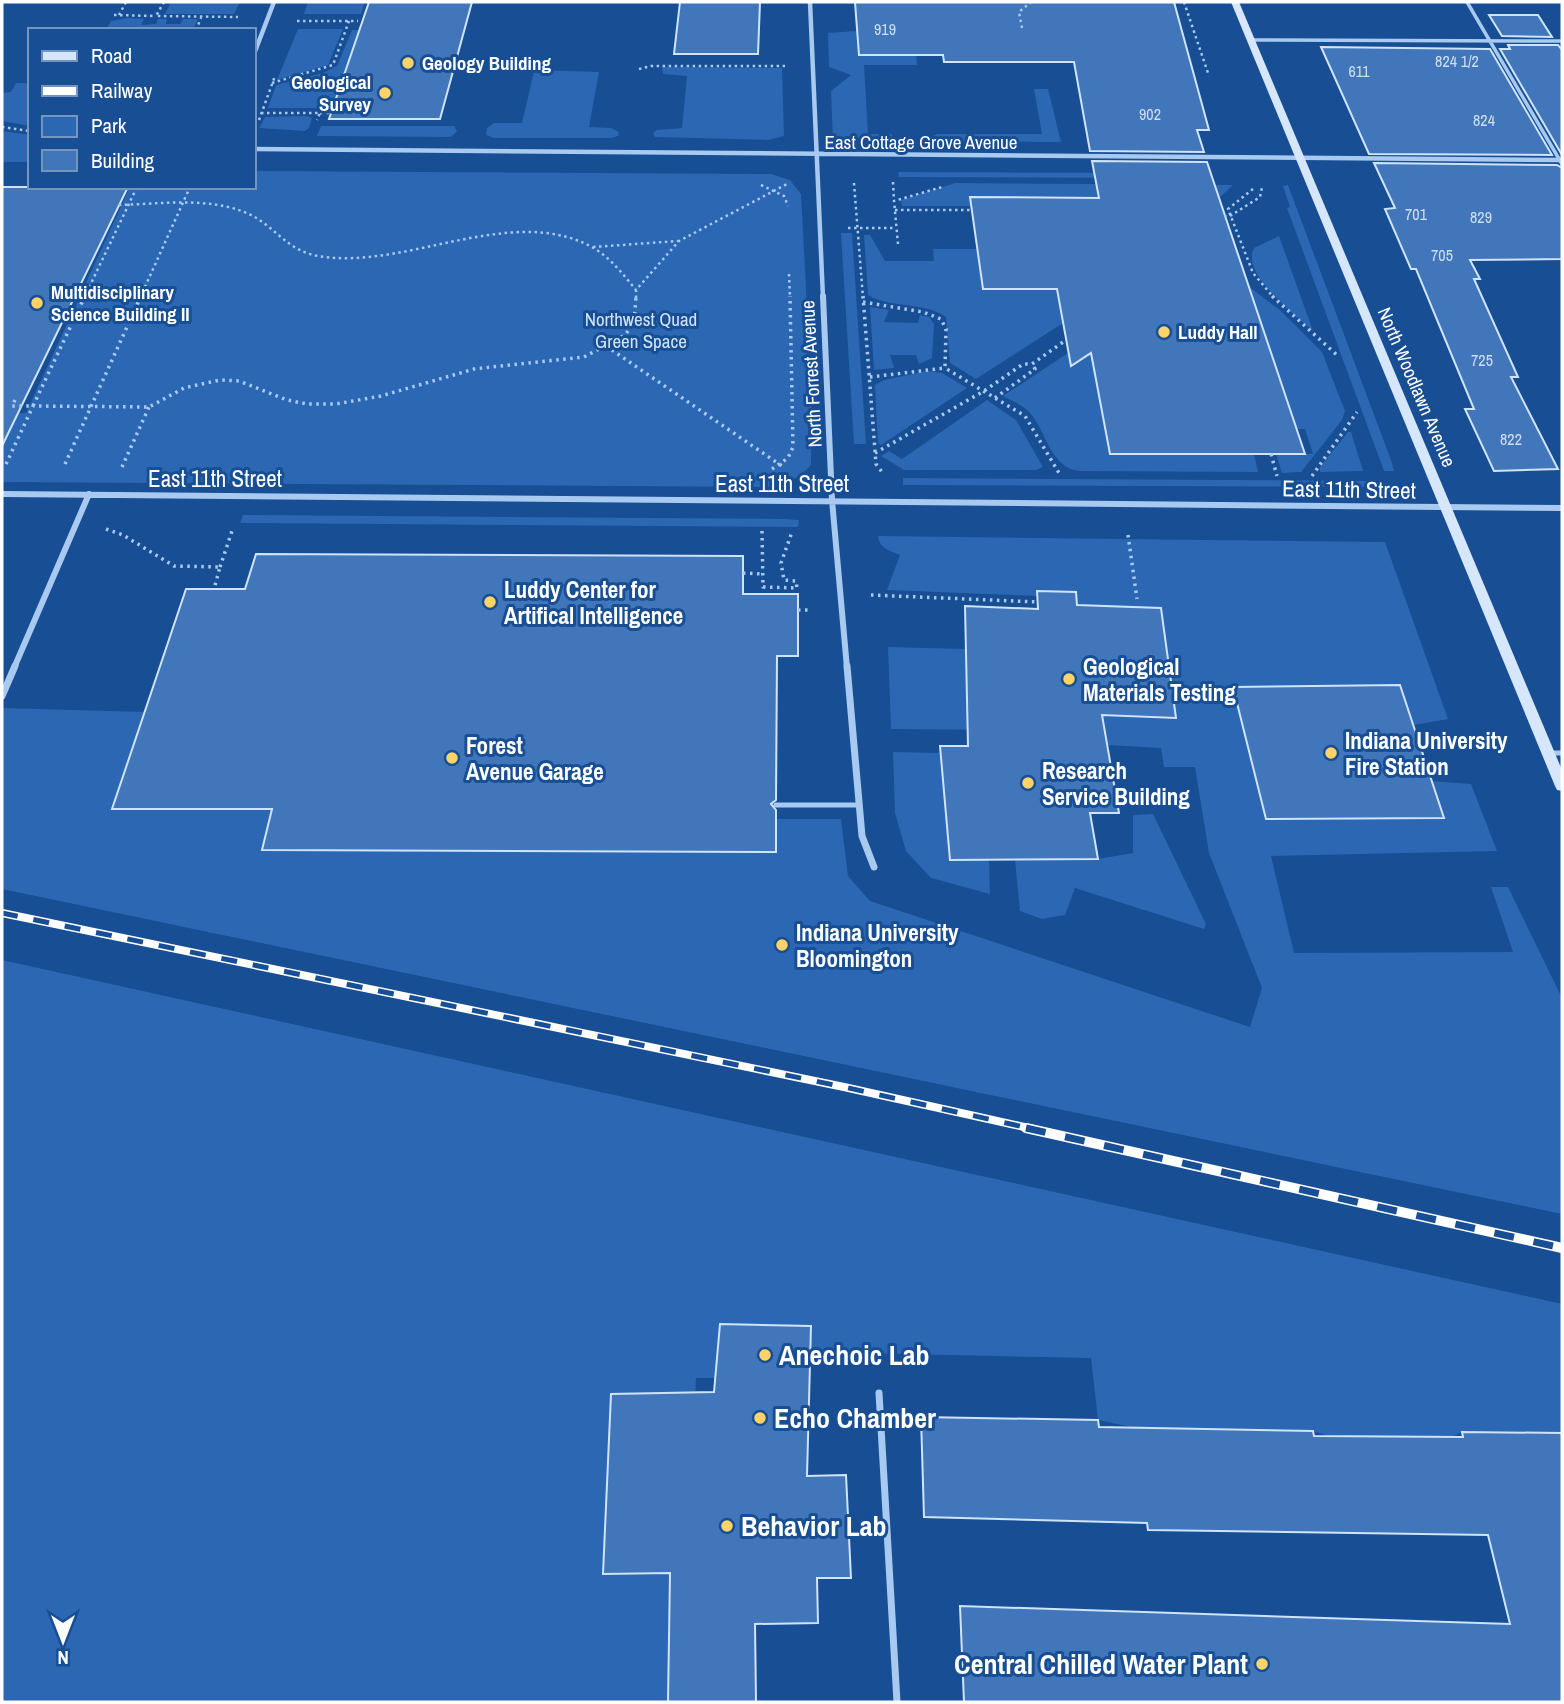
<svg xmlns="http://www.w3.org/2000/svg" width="1564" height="1704" font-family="'Archivo Narrow',sans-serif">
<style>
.green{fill:#2b67b2}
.building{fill:#4177ba;stroke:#cfe3fb;stroke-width:2}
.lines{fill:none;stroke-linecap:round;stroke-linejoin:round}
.path-far1{stroke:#a8c9f0;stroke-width:2.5;stroke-dasharray:2.5 3.5;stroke-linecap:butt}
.path{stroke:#a8c9f0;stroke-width:3.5;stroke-dasharray:2.5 4.5;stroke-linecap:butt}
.lane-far2{stroke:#a8c9f0;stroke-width:3.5}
.lane-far1{stroke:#a8c9f0;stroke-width:5}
.lane{stroke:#a8c9f0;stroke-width:7}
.street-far2{stroke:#a8c9f0;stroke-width:4.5}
.street-far1{stroke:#a8c9f0;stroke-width:6}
.street{stroke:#a8c9f0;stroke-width:7}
.secondary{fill:#d6e6fb;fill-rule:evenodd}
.rail-far1-casing{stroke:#fff;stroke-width:8}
.rail-casing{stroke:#fff;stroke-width:10}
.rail-far1{stroke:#184e93;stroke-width:5;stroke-dasharray:16;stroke-linecap:butt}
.rail{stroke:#184e93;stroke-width:7;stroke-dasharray:20;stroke-linecap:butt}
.poi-dot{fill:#ffd367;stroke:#184e93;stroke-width:2.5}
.labels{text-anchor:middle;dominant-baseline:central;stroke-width:6;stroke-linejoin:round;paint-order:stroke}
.far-number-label{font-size:16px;fill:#d0ddee}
.far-poi-label{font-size:19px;font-weight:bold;fill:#fff;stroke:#184e93;text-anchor:start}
.far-street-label{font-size:19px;fill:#fff;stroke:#184e93}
.far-park-label{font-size:19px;fill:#cfe3fb;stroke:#184e93}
.street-label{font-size:23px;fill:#fff;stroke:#184e93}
.poi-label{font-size:23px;font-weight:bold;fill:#fff;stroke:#184e93;text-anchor:start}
.near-poi-label{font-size:28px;font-weight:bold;fill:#fff;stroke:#184e93;text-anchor:start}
</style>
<rect width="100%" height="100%" fill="#184e93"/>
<path class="green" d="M 171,2 L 240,2 L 234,14 L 165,14 Z
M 308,2 L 365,2 L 361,14 L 304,14 Z
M 128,18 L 144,19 L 141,25 L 156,24 L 158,19 L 167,19 L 166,24 L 180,24 L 183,19 L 198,19 L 193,29 L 107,28 L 111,21 Z
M 298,29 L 343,29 L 328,65 L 277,80 Z
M 352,30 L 373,30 L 333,108 L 268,108 L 276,85 L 323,73 L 337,66 Z
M 857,31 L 859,55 L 916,55 L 917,65 L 864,65 L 868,134 L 892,134 L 893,140 L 833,140 L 831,91 L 851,75 L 829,67 L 828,33 Z
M 662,67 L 782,68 L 784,136 L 769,140 L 655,137 L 653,133 L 657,130 L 682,128 L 687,76 L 663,74 Z
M 537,70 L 599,72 L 589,127 L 611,128 L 619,132 L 618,136 L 611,138 L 494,138 L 486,135 L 487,128 L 494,123 L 522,123 L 534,71 Z
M 16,83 L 30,83 L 30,126 L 2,121 L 2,93 L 11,92 Z
M 1034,89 L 1048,89 L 1061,142 L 930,141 L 931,137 L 937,134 L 1042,134 Z
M 307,116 L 312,118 L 309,128 L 305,131 L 259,128 L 265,117 Z
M 321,126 L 454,126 L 457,131 L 451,137 L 317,136 Z
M 2,131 L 30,135 L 30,162 L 2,162 Z
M 254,171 L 771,174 L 790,180 L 801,194 L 812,401 L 811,465 C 797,480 785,485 765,487 L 2,482 L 2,413 L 26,413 L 130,187 L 254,187 Z
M 898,172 L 1166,173 L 1168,178 L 899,177 Z
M 955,183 L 1233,185 L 1219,198 L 971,197 L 972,206 L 902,206 L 901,200 Z
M 1288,185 L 1391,460 L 1394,471 L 1384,471 L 1287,208 L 1290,207 L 1283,186 Z
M 841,233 L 852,233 L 866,444 L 854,444 Z
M 864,235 L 870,235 L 885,261 L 934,261 L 933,249 L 977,249 L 983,289 L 1070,289 L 1058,298 L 1063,323 L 976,379 L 950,363 L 946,317 C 923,301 891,309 868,295 Z
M 1279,236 L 1313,331 C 1296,315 1240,274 1254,248 Z
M 1248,286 L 1281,311 L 1322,352 L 1345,411 L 1342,420 L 1301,472 L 1282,473 L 1276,454 L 1313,454 L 1305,429 L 1296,429 Z
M 870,307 L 889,310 L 884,322 L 918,323 L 920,315 L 929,317 L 934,324 L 932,358 L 919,364 L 916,355 L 890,355 L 894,368 L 874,370 Z
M 1068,353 L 1072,365 L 1091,353 L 1110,454 L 1254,454 L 1258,472 L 1079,471 C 1051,468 1046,432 1031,414 C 1025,406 1012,401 1003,396 Z
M 927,371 L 942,373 L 967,388 L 881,445 L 878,443 L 875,385 L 884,380 Z
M 987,400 L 1016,420 L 1043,467 L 1036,470 L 904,470 L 881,456 L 889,451 L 902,459 Z
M 1348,432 L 1351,432 L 1363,471 L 1320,472 L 1320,467 Z
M 903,478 L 1370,481 L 1373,487 L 903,485 Z
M 243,515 L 784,519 L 799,520 L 798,527 L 240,523 Z
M 878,536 L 1385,542 L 1448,719 L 1414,725 L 1400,685 L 1234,687 L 1266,819 L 1443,818 L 1431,781 L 1471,784 L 1497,851 L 1271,856 L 1294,953 L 1513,952 L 1491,887 L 1508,887 L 1562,998 L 1562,1214 L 2,889 L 2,708 L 144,712 L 112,809 L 272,809 L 263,850 L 775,852 L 776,819 L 841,819 L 848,876 L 870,901 L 1250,1027 L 1262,988 L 1209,853 L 1195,767 L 1164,767 L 1161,748 L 1107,745 L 998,730 L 891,729 L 888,647 L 965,649 L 967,709 L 1176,717 L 1161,608 L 1077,605 L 1075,592 L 1038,591 L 1037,596 L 887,590 L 900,555 C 890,551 879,548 878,536 Z
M 893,752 L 941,753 L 950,859 L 989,860 L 990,894 L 931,878 L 906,851 L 895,813 Z
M 1153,814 L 1206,924 L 1204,929 L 1075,888 L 1065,915 L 1042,919 L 1020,911 L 1015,860 L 1098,859 L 1133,853 L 1133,815 Z
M 2,960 L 1562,1304 L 1562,1433 L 1462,1432 L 1451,1437 L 1329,1436 L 1313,1431 L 1136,1428 L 1098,1420 L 1091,1358 L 811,1352 L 811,1326 L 720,1324 L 717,1378 L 696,1378 L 691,1479 L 611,1395 L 603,1573 L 670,1573 L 668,1702 L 2,1702 Z"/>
<path class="building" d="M 369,2 L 472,2 L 440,119 L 329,119 Z
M 680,2 L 760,2 L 758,54 L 674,54 Z
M 855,2 L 1174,2 L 1209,130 L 1197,130 L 1204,152 L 1090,151 L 1074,62 L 944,62 L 943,55 L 859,55 Z
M 1489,15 L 1538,15 L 1552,37 L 1502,36 Z
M 1508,45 L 1558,45 L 1562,50 L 1562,155 L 1500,49 L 1510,49 Z
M 1321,47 L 1490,49 L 1552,155 L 1369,154 Z
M 1092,161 L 1207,162 L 1305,454 L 1110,454 L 1091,353 L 1071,366 L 1057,289 L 983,289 L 970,197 L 1099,198 Z
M 1374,163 L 1557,165 L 1562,168 L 1562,259 L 1470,260 L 1480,279 L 1474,279 L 1518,377 L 1511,377 L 1558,469 L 1494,471 L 1465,409 L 1474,409 L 1416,269 L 1411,269 L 1385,209 L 1395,208 Z
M 2,187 L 128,187 L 2,446 Z
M 256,554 L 743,556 L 743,594 L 798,594 L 798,656 L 777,656 L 776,800 L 771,804 L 776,810 L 776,852 L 262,850 L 272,809 L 112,809 L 186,589 L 245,589 Z
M 1037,591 L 1076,592 L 1077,605 L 1161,608 L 1176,718 L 1102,715 L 1119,813 L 1090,813 L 1098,859 L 950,860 L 940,746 L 968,746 L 965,606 L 1038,609 Z
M 1400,685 L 1444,818 L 1266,819 L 1233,687 Z
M 720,1324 L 811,1326 L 807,1476 L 846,1475 L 851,1578 L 817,1578 L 818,1623 L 755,1624 L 756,1702 L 668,1702 L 670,1573 L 603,1574 L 611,1394 L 714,1392 Z
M 921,1417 L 1098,1420 L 1099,1427 L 1313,1431 L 1314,1436 L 1463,1437 L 1462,1432 L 1562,1433 L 1562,1702 L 964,1702 L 960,1606 L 1510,1624 L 1488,1535 L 1148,1530 L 1147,1523 L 924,1517 Z"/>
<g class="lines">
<path class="path-far1" d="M 164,2 L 156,16 L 238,17
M 1184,2 L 1209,76
M 114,15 L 156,16
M 119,15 L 126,2
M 297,21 L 358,21
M 1022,28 L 1019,12 L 1031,2
M 196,30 L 201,18
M 639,69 L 651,66 L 785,66
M 272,83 L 333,65 L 349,21
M 261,113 L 320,113 L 317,120
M 320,113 L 331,113
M 259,120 L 275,76
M 2,127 L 30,131
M 893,182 L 894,201
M 854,183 L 863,298
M 761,185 L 784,196 L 788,206
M 1253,189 L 1228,209 L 1253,273 L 1274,298
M 119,205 C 161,204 212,196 251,215 C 275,227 288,251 318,256 C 404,271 509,204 590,246 C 609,256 623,274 636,290
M 895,210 L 972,210
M 1224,216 L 1230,216 L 1260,197 L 1262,187
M 848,228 L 896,228
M 898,244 L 894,201 L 942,187
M 593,247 L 678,241
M 789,274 L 790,298
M 84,298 L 137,187
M 140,298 L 190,187
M 636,298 L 636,290 L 679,241 L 787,184"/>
<path class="path" d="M 863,296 L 876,464 L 882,472
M 1272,296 L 1338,356
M 863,302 L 923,312 L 941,319 L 946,329 L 945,368 L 1025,416 L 1059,473
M 606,346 L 782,466
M 870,377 L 945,368
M 995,398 L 1035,369 L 1032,364
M 15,400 L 12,406 L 33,406 L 85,296
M 875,453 L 984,391 L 1023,364 L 1032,364 L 1066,340
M 1271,454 L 1277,476
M 6,464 L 33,406 L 149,407 L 184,388 L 220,380 L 239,381 L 287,400 L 307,404 L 336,404 L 381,396 L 474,369 L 584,357 L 625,335 L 634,323 L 636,296
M 65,464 L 141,296
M 122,467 L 149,407
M 772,469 L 788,458 L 793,447 L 790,296
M 1312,476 L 1357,412
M 106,529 L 123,535 L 174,566 L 220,567 L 214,589
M 762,531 L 763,587 L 797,588 L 796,581 L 784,580 L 781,563 L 792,532
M 1128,535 L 1137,599
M 220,567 L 233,528
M 743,573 L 762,574
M 871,595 L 1038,602
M 798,610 L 811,610"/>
<path class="lane-far2" d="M 1467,2 L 1562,164
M 1252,40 L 1562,41"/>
<path class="lane-far1" d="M 1549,753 L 1562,753
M 776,805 L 859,805"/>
<path class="lane" d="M 879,1393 L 897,1702"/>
<path class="street-far2" d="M 810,2 L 823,298
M 254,54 L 274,2
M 254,149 L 1562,160"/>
<path class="street-far1" d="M 823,296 L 832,500 L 847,668
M 2,494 L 1562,508
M 14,668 L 89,494"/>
<path class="street" d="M 847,666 L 862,836 L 874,867
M 2,696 L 15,666"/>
<path class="secondary" d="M 1231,2 L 1239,2 L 1562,770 L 1562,791 L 1557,790 L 1555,786 Z"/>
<g class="rail-far1-casing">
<path id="rail-far1" d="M 2,913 L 844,1087 L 1033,1129"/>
</g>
<g class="rail-casing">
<path id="rail" d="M 1026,1128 L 1562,1248"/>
</g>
<use href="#rail-far1" class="rail-far1"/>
<use href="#rail" class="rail"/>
</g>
<g class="poi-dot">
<circle cx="408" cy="63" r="7"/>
<circle cx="385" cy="93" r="7"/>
<circle cx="37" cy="303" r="7"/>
<circle cx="1164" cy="332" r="7"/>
<circle cx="490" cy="602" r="7"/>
<circle cx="1069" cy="679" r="7"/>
<circle cx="1331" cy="753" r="7"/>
<circle cx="452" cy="758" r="7"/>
<circle cx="1028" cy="783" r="7"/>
<circle cx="782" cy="945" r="7"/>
<circle cx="765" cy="1355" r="7"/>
<circle cx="760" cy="1418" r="7"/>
<circle cx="727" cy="1526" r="7"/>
<circle cx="1262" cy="1664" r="7"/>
</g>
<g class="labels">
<g class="far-number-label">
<text x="885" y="29">919</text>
<text x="1457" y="61">824 1/2</text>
<text x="1359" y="71">611</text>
<text x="1150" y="114">902</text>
<text x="1484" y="120">824</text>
<text x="1416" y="214">701</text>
<text x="1481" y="217">829</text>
<text x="1442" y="255">705</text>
<text x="1482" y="360">725</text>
<text x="1511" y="439">822</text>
</g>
<g class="far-poi-label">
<text x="422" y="63">Geology Building</text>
<text x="371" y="82" text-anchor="end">Geological<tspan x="371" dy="22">Survey</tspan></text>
<text x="51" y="292">Multidisciplinary<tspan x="51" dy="22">Science Building II</tspan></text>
<text x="1178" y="332">Luddy Hall</text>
</g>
<g class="far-street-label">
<text x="921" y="142">East Cottage Grove Avenue</text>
<text transform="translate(811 374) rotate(-93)">North Forrest Avenue</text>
<text transform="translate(1417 387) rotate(67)">North Woodlawn Avenue</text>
</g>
<g class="far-park-label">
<text x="641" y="319">Northwest Quad<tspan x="641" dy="22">Green Space</tspan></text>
</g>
<g class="street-label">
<text x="215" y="478">East 11th Street</text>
<text x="782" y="483">East 11th Street</text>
<text transform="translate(1349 489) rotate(1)">East 11th Street</text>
</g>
<g class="poi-label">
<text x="504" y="589">Luddy Center for<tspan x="504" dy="26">Artifical Intelligence</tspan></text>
<text x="1083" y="666">Geological<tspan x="1083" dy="26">Materials Testing</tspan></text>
<text x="1345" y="740">Indiana University<tspan x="1345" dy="26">Fire Station</tspan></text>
<text x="466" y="745">Forest<tspan x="466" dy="26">Avenue Garage</tspan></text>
<text x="1042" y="770">Research<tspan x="1042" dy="26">Service Building</tspan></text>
<text x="796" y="932">Indiana University<tspan x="796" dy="26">Bloomington</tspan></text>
</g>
<g class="near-poi-label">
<text x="779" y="1355">Anechoic Lab</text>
<text x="774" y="1418">Echo Chamber</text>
<text x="741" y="1526">Behavior Lab</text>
<text x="1248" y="1664" text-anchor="end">Central Chilled Water Plant</text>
</g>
</g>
<rect width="1564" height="1704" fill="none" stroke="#ffffff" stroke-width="7"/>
<rect x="28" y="28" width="228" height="161" fill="#184e93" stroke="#7495be" stroke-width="2"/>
<rect x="42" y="51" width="35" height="10" fill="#d6e6fb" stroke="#7495be" stroke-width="2"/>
<text x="91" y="63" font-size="21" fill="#ffffff">Road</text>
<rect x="42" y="86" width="35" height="10" fill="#ffffff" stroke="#7495be" stroke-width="2"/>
<text x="91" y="98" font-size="21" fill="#ffffff">Railway</text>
<rect x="42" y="116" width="35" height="21" fill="#2b67b2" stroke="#7495be" stroke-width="2"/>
<text x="91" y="133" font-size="21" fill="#ffffff">Park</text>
<rect x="42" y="150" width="35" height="21" fill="#4177ba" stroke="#7495be" stroke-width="2"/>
<text x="91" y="168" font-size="21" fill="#ffffff">Building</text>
<g transform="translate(63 1641) rotate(180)" stroke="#184e93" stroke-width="5" paint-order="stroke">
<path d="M0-5L12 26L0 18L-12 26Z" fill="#ffffff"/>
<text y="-10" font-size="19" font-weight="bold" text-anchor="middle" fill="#ffffff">N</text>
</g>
</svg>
